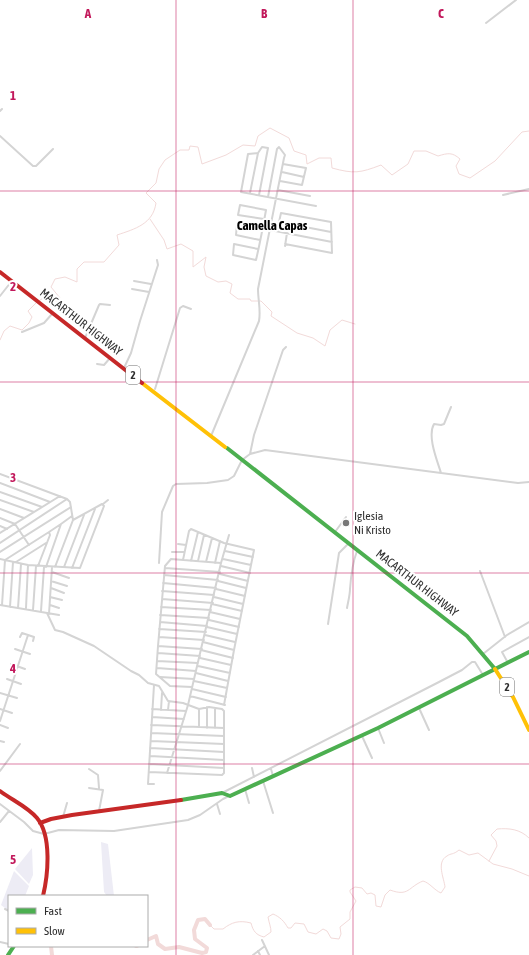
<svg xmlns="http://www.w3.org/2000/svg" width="529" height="955" font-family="'Asap Condensed',sans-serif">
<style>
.green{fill:#edecf5}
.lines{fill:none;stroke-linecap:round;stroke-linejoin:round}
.stream{stroke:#f2dad9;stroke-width:1}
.river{stroke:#f2dad9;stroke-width:4}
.street{stroke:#d4d4d4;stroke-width:2}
.fast{stroke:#4caf50;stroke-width:4}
.slow{stroke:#ffc107;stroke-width:4}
.jam{stroke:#c62828;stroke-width:4}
.grid{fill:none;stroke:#c2185b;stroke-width:1;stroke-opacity:0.55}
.poi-dot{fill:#787878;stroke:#fff;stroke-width:1.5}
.labels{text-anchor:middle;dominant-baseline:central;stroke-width:4;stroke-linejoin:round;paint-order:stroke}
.shield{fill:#fff;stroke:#6d6d6d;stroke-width:1}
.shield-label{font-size:11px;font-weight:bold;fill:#2f2f2f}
.street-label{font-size:12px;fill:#2f2f2f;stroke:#fff}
.poi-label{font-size:12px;fill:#2f2f2f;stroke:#fff;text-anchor:start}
.neighbourhood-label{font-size:13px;font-weight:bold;fill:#000;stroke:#fff}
.grid-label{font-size:13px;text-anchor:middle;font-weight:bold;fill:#c2185b;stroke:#fff;stroke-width:4;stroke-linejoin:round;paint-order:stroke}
</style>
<rect width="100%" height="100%" fill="#fff"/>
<path class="green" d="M 101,842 L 108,844 L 114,896 L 107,896 L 104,892 Z
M 32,848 L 33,875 L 29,884 L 15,869 Z
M 14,871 L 29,886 L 25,896 L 9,896 L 9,911 L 1,905 Z"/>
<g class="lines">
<path class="stream" d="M 150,219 L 164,240 L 167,249 L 181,244 L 193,251 L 193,267 L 206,257 L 204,267 L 206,276 L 218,282 L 226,281 L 232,284 L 230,293 L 238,299 L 250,299 L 251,301 L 261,301 L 272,312 L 271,316 L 297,333 L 313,338 L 325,346 L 330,330 L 342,320 L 355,324
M 39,301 L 43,298 L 57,301 L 60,298 L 51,287 L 55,279 L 65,277 L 77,282 L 77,269 L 84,262 L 104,262 L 119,245 L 117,235 C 135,229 153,224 156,203 L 146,193 L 156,183 L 159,169 L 165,160 L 180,150 L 189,150 L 190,146 L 198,147 L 202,164 L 226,155 L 243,145 L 255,146 L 258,136 L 270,128 L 289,138 L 294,151 L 306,155 L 307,164 L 319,158 L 331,158 L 332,168 C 354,174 360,173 381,165 L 392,175 L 408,164 L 414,151 L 426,151 L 438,156 C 448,153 452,152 460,159 L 456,166 L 459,174 L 470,178 L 495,161 L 522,132 L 529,131
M 0,340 L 4,331 L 10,326 L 22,330 L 29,323 L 32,317 L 28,311 L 36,303
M 489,861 L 497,846 L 496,841 L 491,835 L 497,829 C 509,828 520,829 529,838
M 210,925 L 214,929 L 223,929 C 232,922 239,920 251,923 C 253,931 256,935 264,937 L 271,932 C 271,927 269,923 268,917 L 273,914 C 280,917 284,921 288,928 L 291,928 L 295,923 L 304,924 L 308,932 L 316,934 L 323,929 L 327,931 L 331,938 L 339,939 L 341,934 L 340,927 L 350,919 L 350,912 L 356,901 L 350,892 L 350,890 L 355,887 L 362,888 L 367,894 L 371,893 L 375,895 L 376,906 L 381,907 L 385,895 L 390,890 C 409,897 408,887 423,881 C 430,883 434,890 441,893 L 445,887 C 444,878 436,862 447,856 C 451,853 453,855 459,850 L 469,855 L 478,853 L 493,864 L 512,869 L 529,876"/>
<path class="river" d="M 147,940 L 156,936 L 158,944 L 165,949 L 179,947 L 202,953 L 206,952 L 207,948 L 195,939 L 194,930 L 198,920 L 205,919 L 210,925
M 51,946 L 52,955
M 136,946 L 137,946"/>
<path class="street" d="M 486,23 L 516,0
M 0,111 L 2,109
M 0,136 L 33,166 L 36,166 L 53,149
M 258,153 L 248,154 L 241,192 L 316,206
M 282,172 L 304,177
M 280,181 L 302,185 L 306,168 L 283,164
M 278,190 L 310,196
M 250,193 L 258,153 L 262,147 L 268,148 L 259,195
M 503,195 L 529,189
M 279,222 L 331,232
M 270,230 L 332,242
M 277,231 L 281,213 L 331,222 L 332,253 L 285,244
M 260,240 L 236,235 L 237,224 L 270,230
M 285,246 L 287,233
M 258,249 L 234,244 L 233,255 L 256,260 C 260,243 263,227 266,210 L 240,205 L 238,215 L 264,219
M 134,281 L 151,284
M 132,289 L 149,292
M 0,296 L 11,282
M 22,332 L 44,323 L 52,314
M 85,338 L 99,305 L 100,304 L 110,305
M 97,364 L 104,365 L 110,358
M 124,368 L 131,353 L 140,321 L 158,265 L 157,260
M 155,389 L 180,308 L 183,306 L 191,309
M 211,436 L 259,321 C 261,310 258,300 258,289 L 284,158 L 285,155 L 279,147 L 277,149 L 268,197
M 250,454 L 254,435 L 283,350 L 286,347
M 441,473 C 437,460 427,436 434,424 L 441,425 L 444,424 L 451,407
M 0,474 L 67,499 L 70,502 L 73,520 L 102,504 L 104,506 L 80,568 L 28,565 L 0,559
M 0,483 L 50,502
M 0,492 L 42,507
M 0,500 L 34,512
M 103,504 L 108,500
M 0,509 L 24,518
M 0,518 L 15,524 L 29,545
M 61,524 L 72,516
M 0,526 L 7,529
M 335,532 L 346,517
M 0,533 L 60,496
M 0,543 L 67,499
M 178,544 L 186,545
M 225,551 L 253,557
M 0,552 L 71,507
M 172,552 L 184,552
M 223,559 L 251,565
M 183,560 L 189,531 L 191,529 L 224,543 L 254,550 L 234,650
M 191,561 L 198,532
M 198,561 L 204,535
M 16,562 L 46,543
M 206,562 L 212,538
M 159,563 L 162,512 L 173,486 L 176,484 L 207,483 L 228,480 L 234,476 L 242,460 L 250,454 L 265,450 L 518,483 L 529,482
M 215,563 L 220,541
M 221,566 L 250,573
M 46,567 L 61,524 L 49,532
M 55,567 L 73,520
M 64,567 L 84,515
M 72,568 L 95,509
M 165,568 L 220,572
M 480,571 L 505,637
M 52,572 L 69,578
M 220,574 L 248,581
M 164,575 L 218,580
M 51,581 L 67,586
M 218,581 L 246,588
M 163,583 L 216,588
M 51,588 L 64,593
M 216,589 L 245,596
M 162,591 L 214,595
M 50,597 L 62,600
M 214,597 L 243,604
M 162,599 L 213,603
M 212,604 L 242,611
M 0,605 L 59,615
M 2,605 L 5,560 L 49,532 L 50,535 L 38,566
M 50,605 L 59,608
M 10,607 L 13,562
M 161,607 L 211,610
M 18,608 L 21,564
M 26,608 L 28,565
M 347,608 C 348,602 350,595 350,589 C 351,575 352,564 357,551
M 33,610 L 36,566
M 41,611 L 44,567
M 210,612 L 240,619
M 47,613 L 55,630 L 63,632 L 94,646 L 131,671 L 139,675 L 148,683 L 159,686 L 168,701 L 183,703 L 199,709 L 209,707 L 222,709 L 224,711 L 224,773 L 222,775 L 149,772
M 49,614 L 52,567
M 160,615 L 209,618
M 209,620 L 239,627
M 160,622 L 207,626
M 328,624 L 339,553 L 348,544
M 207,627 L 237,634
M 159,629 L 206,632
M 205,635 L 235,642
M 20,637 L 22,633 L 34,637 L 33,641
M 159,637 L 204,640
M 203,642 L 234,650 L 224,705
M 158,646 L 156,674 L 170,686 L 192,687
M 15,649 L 30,654
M 202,649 L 158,646 L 165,566 L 171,559 L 221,563
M 201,650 L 233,658
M 158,653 L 200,656
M 483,654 L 507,635 L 529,622
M 200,658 L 231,665
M 157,661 L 198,663
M 508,663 L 502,652 L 529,637
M 11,664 L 25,669
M 198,666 L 230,673
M 157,668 L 196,671
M 196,673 L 228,681
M 160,677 L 194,679
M 7,679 L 21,684
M 194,681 L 227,688
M 192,689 L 226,697
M 0,693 L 17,698
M 190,696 L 225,705
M 207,707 L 207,728
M 419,708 L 429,730
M 0,709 L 12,713
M 152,709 L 186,711
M 199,709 L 199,727
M 161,710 L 162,693
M 168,710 L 169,701
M 152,717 L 184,719
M 0,721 L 28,635
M 0,725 L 8,728
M 151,725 L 224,728
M 215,728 L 215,708
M 378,728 L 384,743
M 151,733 L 224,736
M 362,736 L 372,758
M 0,741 L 4,742
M 151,741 L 224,744
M 150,748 L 224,752
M 150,756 L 224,760
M 149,764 L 224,768
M 252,768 L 254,777
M 89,769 L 98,775 L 99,788
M 271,769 L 273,776
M 0,771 L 20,744
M 167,773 L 188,705 L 221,563 L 229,535
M 263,781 L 273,813
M 154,784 L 148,784 L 154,685
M 89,788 L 103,790 L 99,811
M 245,789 L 249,803
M 222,793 L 439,682 L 462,670 L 472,662 L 475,662 L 483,675
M 0,804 L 24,822 L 33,831 L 44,834 L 59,830 L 114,831 L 188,820 L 200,815 L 223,799 L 229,796
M 217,804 L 220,814
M 63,817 L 67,803
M 0,822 L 9,811
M 5,909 L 9,911
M 262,940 L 269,955
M 0,942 L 9,944
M 258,951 L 260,955
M 253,955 L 265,946"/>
<path class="fast" d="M 227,448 L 467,636 L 495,669
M 181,800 L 222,793 L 230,796 L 378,728 L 529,652
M 8,955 L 14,946"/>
<path class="slow" d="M 142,383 L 225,447
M 495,669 L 513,697 L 529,730"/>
<path class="jam" d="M 0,272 L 142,383
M 0,791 C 12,800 28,807 37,818 C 52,836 48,875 43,896
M 40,823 L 51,819 L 72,815 L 181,800"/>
</g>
<path class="grid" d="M 176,0 L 176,955M 353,0 L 353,955M 0,191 L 529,191M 0,382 L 529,382M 0,573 L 529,573M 0,764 L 529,764"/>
<circle class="poi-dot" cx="346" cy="523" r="4"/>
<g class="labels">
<g class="shield">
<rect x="126" y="366" width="14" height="18" rx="3"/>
<rect x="500" y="678" width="14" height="18" rx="3"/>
</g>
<g class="shield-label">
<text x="133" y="375">2</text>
<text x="507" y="687">2</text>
</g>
<g class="street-label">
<text transform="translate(81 322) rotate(38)">MACARTHUR HIGHWAY</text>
<text transform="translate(417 583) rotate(38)">MACARTHUR HIGHWAY</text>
</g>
<g class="poi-label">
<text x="354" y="516">Iglesia<tspan x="354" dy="14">Ni Kristo</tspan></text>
</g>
<g class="neighbourhood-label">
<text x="272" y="225">Camella Capas</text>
</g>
</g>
<g class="grid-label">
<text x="88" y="18">A</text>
<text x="264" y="18">B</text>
<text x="441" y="18">C</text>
<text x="13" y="100">1</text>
<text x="13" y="291">2</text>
<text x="13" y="482">3</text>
<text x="13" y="673">4</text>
<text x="13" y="864">5</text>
</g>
<rect x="8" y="895" width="140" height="52" fill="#ffffff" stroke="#acacac"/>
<rect x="16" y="908" width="20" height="6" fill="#4caf50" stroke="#acacac"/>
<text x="44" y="915" font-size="12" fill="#2f2f2f">Fast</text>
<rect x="16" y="928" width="20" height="6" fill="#ffc107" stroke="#acacac"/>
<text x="44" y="935" font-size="12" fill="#2f2f2f">Slow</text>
</svg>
